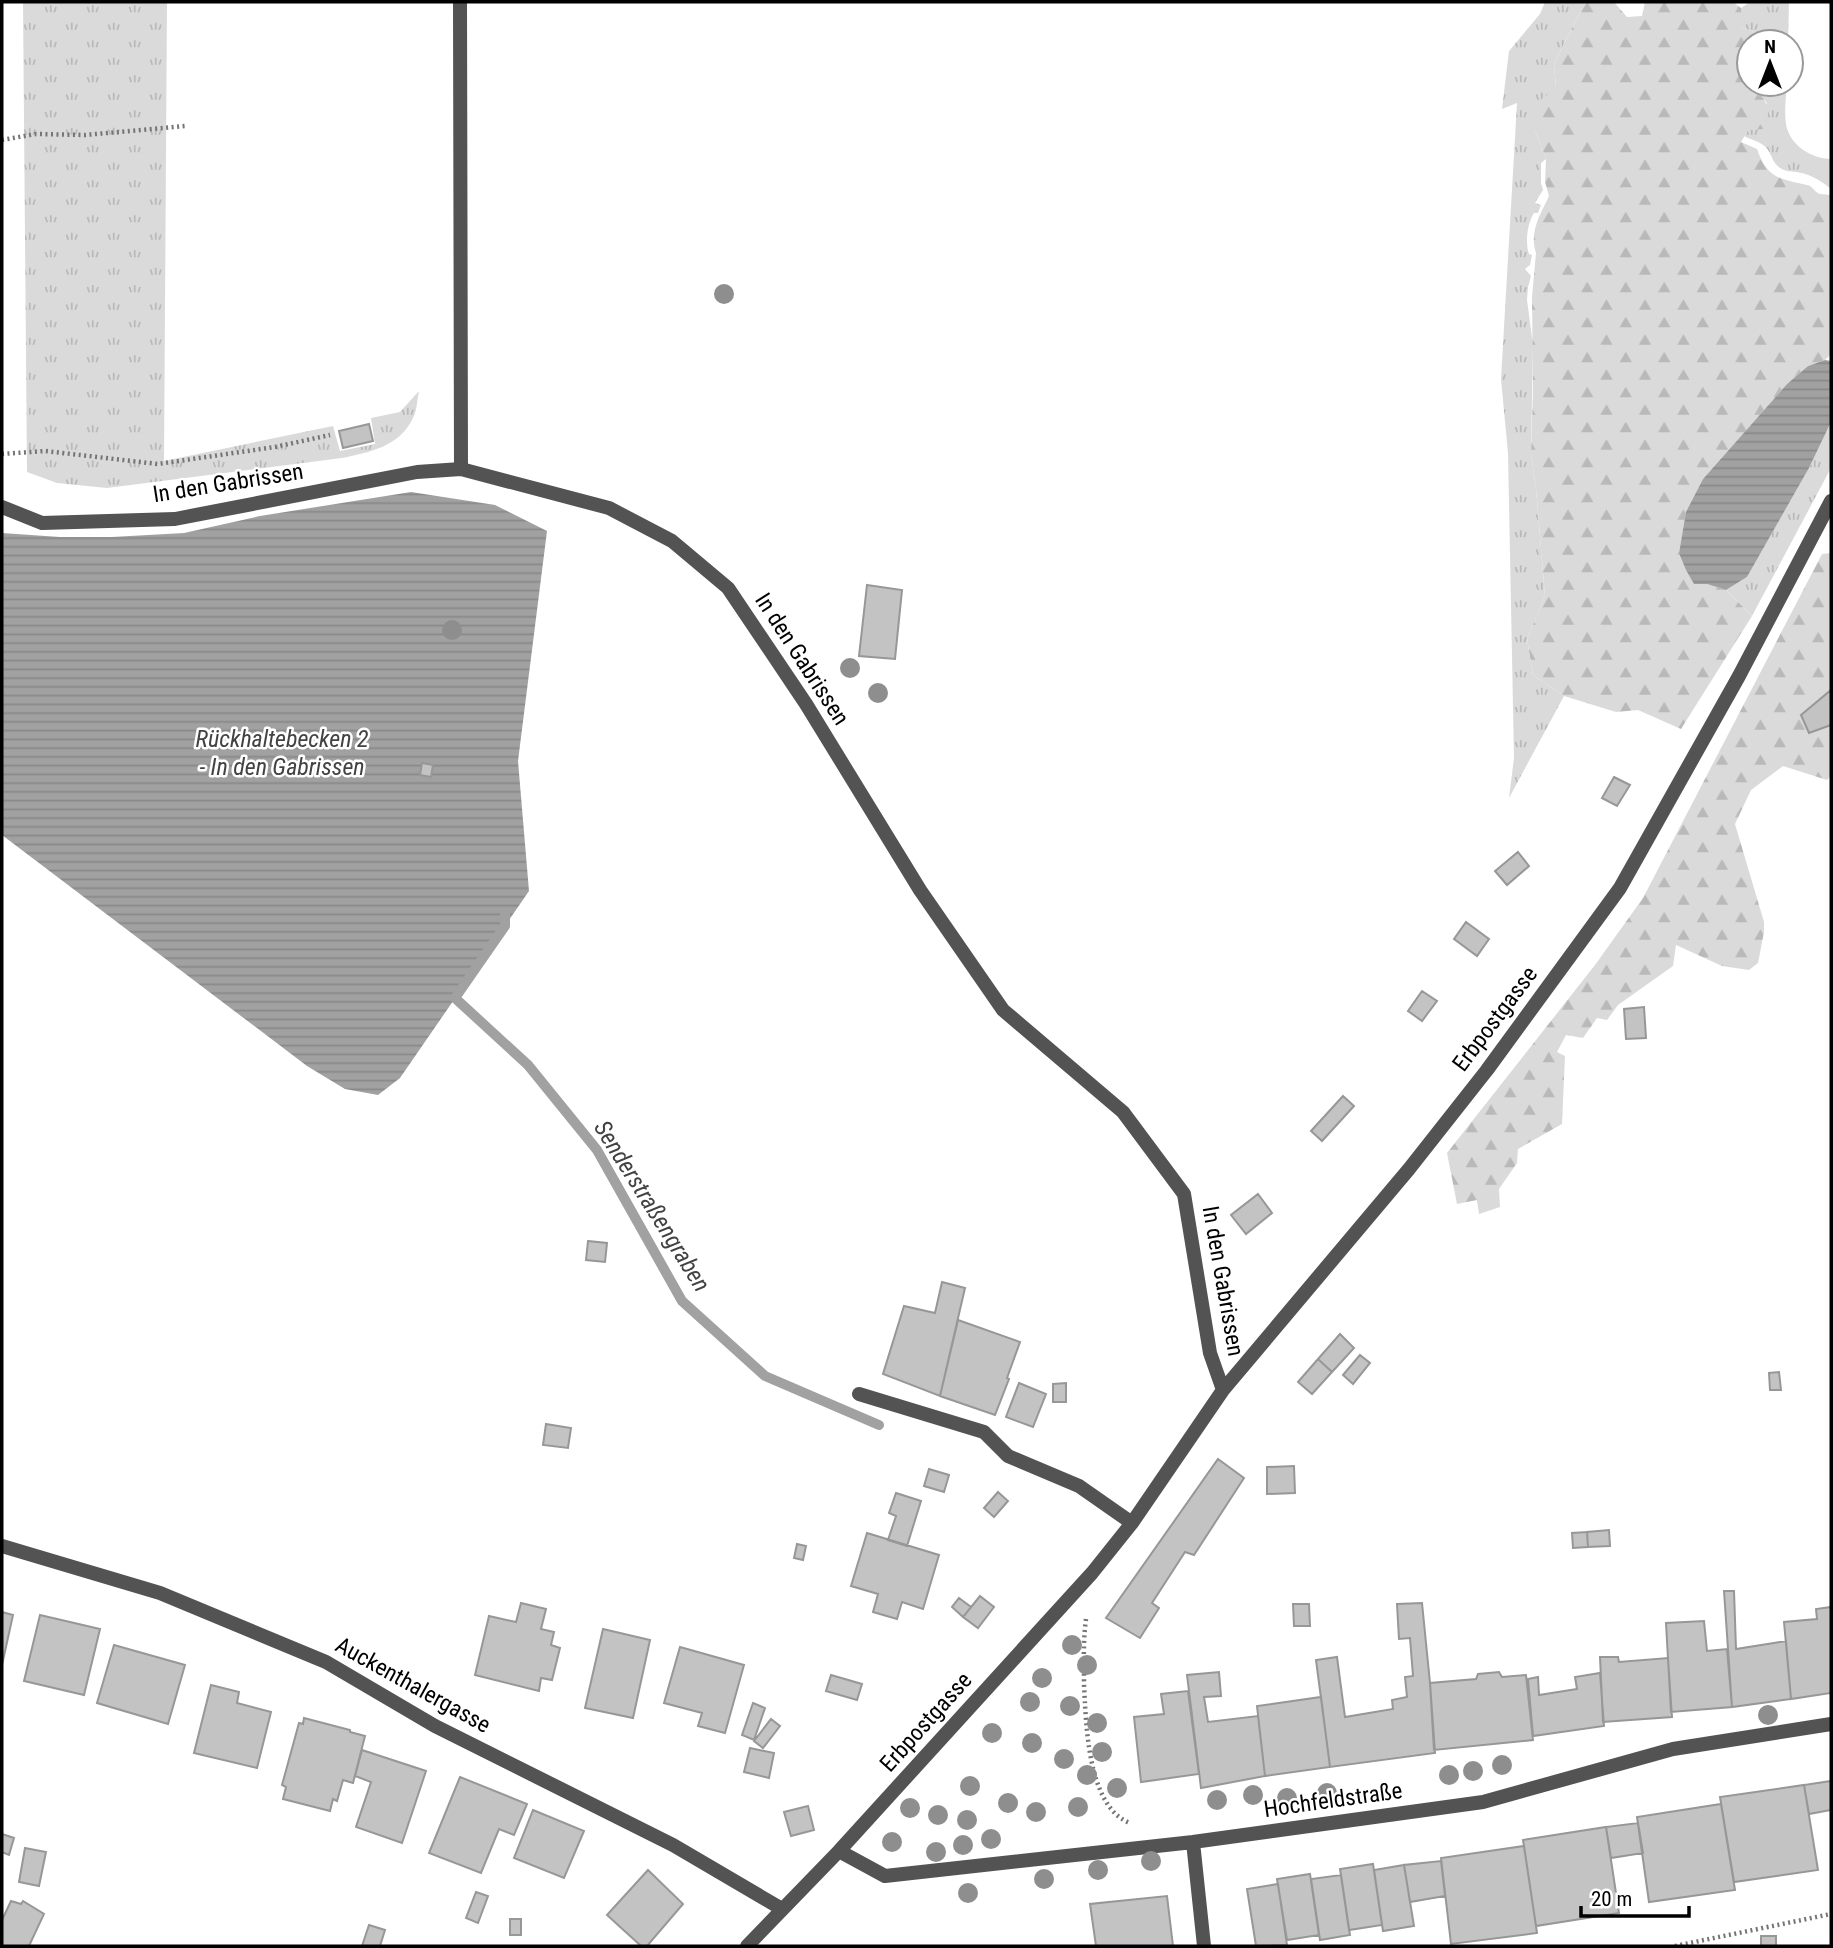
<svg xmlns="http://www.w3.org/2000/svg" width="1833" height="1948" font-family="'Roboto Condensed',sans-serif">
<style>
.grass{fill:url(#grass-tufts)}
.forest{fill:url(#forest-firs)}
.water{fill:url(#water-rules)}
.lines{fill:none;stroke-linecap:round;stroke-linejoin:round}
.stream{stroke:#a1a1a1;stroke-width:10}
.building{fill:#c3c3c3;stroke:#979797;stroke-width:2}
.path{stroke:#757575;stroke-width:4.5;stroke-dasharray:2 3.5;stroke-linecap:butt}
.service{stroke:#535353;stroke-width:14}
.minor{stroke:#535353;stroke-width:14}
.tree{fill:#8e8e8e}
.labels{text-anchor:middle;dominant-baseline:central;stroke-width:5;stroke-linejoin:round;paint-order:stroke}
.street-label{font-size:23px;fill:#000;stroke:#fff}
.water-label{font-size:24px;font-style:italic;fill:#424242;stroke:#fff}
</style>
<defs>
<pattern id="grass-tufts" width="24" height="20" patternUnits="userSpaceOnUse" patternTransform="scale(1.75)"><rect width="24" height="20" fill="#dadada"/><path d="M3 7l-1-3M5 7V3M7 7l1-3M15 17l-1-3M17 17v-4M19 17l1-3" fill="none" stroke="#b9b9b9"/></pattern>
<pattern id="forest-firs" width="22" height="20" patternUnits="userSpaceOnUse" patternTransform="scale(1.75)"><rect width="22" height="20" fill="#dadada"/><path d="M5 1l3.5 6h-7zM16 11l3.5 6h-7z" fill="#b9b9b9"/></pattern>
<pattern id="water-rules" width="6" height="5" patternUnits="userSpaceOnUse" patternTransform="scale(1.75)"><rect width="6" height="5" fill="#a1a1a1"/><path d="M0 2.5h6" fill="none" stroke="#898989"/></pattern>
</defs>
<rect width="100%" height="100%" fill="#fff"/>
<path class="grass" d="M 23,2 L 167,2 L 164,461 L 333,426 L 340,451 L 375,444 L 371,418 L 400,412 L 419,391 C 417,400 417,411 413,418 C 399,447 370,452 342,458 L 107,488 L 57,483 L 27,472 Z
M 1545,2 L 1587,2 L 1583,6 L 1554,64 L 1556,88 L 1535,130 L 1546,159 L 1541,163 L 1541,183 L 1543,190 L 1535,203 L 1541,205 L 1538,213 L 1534,213 C 1527,224 1525,243 1529,254 L 1532,255 L 1530,265 L 1525,269 L 1531,276 L 1528,287 L 1527,300 L 1533,345 L 1531,454 L 1536,488 L 1545,596 L 1527,639 L 1533,675 L 1564,696 L 1509,798 L 1514,758 L 1508,453 L 1501,379 L 1517,103 L 1502,109 L 1509,51 L 1540,14 Z
M 1750,2 L 1789,2 L 1788,42 L 1761,42 L 1759,34 L 1741,27 L 1741,8 Z
M 1750,84 L 1787,84 C 1786,97 1784,111 1786,124 C 1789,145 1812,159 1831,159 L 1831,189 C 1823,182 1813,176 1802,173 C 1794,171 1788,173 1780,168 C 1773,163 1772,156 1768,150 C 1763,142 1751,140 1744,136 L 1767,103 Z
M 1831,422 L 1831,468 L 1752,616 L 1726,590 L 1747,577 L 1809,468 Z"/>
<path class="forest" d="M 1587,2 L 1614,2 L 1627,17 L 1642,16 L 1645,2 L 1733,2 L 1741,8 L 1741,27 L 1759,34 L 1761,42 L 1749,42 L 1749,84 C 1766,98 1773,108 1764,129 L 1748,130 L 1741,142 L 1757,149 C 1767,178 1779,179 1807,185 C 1813,186 1814,192 1820,194 C 1821,194 1831,195 1831,195 L 1831,354 L 1825,360 L 1808,366 L 1787,384 L 1703,479 L 1686,513 L 1679,553 L 1707,584 L 1726,590 L 1752,616 L 1681,729 L 1638,710 L 1616,712 L 1564,696 L 1533,675 L 1527,639 L 1545,596 L 1536,488 L 1531,454 L 1533,389 L 1532,297 L 1536,253 C 1529,232 1540,215 1549,196 L 1545,182 L 1546,159 L 1535,130 L 1533,106 L 1556,88 L 1554,64 L 1583,6 Z
M 1831,553 L 1831,776 L 1827,780 L 1783,766 L 1751,790 L 1735,824 L 1764,922 L 1764,932 L 1758,963 L 1749,970 L 1722,966 L 1676,945 L 1673,966 L 1618,1005 L 1607,1020 L 1597,1018 L 1583,1038 L 1566,1035 L 1557,1052 L 1565,1056 L 1562,1124 L 1518,1149 L 1517,1163 L 1499,1189 L 1500,1207 L 1479,1214 L 1477,1200 L 1457,1204 L 1447,1153 L 1595,965 L 1643,898 L 1822,554 Z"/>
<path class="water" d="M 1825,360 L 1831,361 L 1831,422 L 1809,468 L 1747,577 L 1726,590 L 1707,584 L 1694,584 L 1686,570 L 1679,553 L 1686,512 L 1703,479 L 1787,384 L 1808,366 Z
M 411,492 L 495,505 L 547,531 L 518,761 L 529,891 L 400,1078 L 378,1095 L 345,1089 L 307,1066 L 2,835 L 2,533 L 60,537 L 112,537 L 184,533 L 260,516 Z"/>
<g class="lines">
<path class="stream" d="M 505,914 L 505,926 L 455,998 L 528,1065 L 597,1150 L 682,1301 L 765,1376 L 879,1425"/>
</g>
<path class="building" d="M 369,424 L 373,441 L 343,448 L 339,431 Z
M 867,585 L 902,590 L 895,659 L 859,656 Z
M 1831,690 L 1831,725 L 1809,733 L 1801,715 Z
M 422,763 L 433,765 L 431,777 L 420,775 Z
M 1614,777 L 1630,785 L 1617,806 L 1602,798 Z
M 1518,852 L 1529,866 L 1507,885 L 1495,871 Z
M 1466,922 L 1489,939 L 1477,956 L 1454,939 Z
M 1422,991 L 1437,1001 L 1422,1021 L 1408,1011 Z
M 1644,1007 L 1646,1038 L 1626,1039 L 1624,1009 Z
M 1343,1096 L 1354,1106 L 1322,1141 L 1311,1131 Z
M 1258,1194 L 1272,1213 L 1246,1234 L 1231,1215 Z
M 588,1241 L 607,1243 L 605,1262 L 586,1260 Z
M 942,1282 L 965,1288 L 940,1396 L 883,1374 L 904,1306 L 935,1313 Z
M 958,1320 L 1020,1342 L 1007,1378 L 1009,1379 L 995,1415 L 940,1396 Z
M 1340,1334 L 1354,1348 L 1332,1372 L 1318,1359 Z
M 1360,1355 L 1370,1363 L 1353,1384 L 1343,1375 Z
M 1318,1359 L 1332,1372 L 1312,1394 L 1298,1382 Z
M 1779,1372 L 1781,1390 L 1770,1390 L 1769,1373 Z
M 1019,1383 L 1046,1394 L 1033,1427 L 1006,1417 Z
M 1066,1383 L 1066,1402 L 1053,1402 L 1053,1384 Z
M 546,1424 L 571,1428 L 568,1448 L 543,1445 Z
M 1218,1459 L 1244,1478 L 1194,1555 L 1185,1552 L 1152,1603 L 1159,1608 L 1140,1638 L 1106,1618 Z
M 1294,1466 L 1295,1493 L 1267,1494 L 1267,1467 Z
M 929,1469 L 949,1475 L 944,1492 L 924,1486 Z
M 998,1492 L 1008,1501 L 994,1517 L 984,1508 Z
M 896,1493 L 921,1501 L 907,1546 L 888,1540 L 896,1516 L 889,1513 Z
M 1609,1530 L 1610,1546 L 1588,1547 L 1587,1532 Z
M 1587,1532 L 1588,1547 L 1573,1548 L 1572,1533 Z
M 867,1533 L 939,1555 L 923,1609 L 902,1602 L 897,1619 L 873,1612 L 878,1594 L 851,1586 Z
M 797,1544 L 806,1546 L 803,1560 L 794,1558 Z
M 1724,1591 L 1734,1591 L 1736,1649 L 1786,1641 L 1791,1699 L 1732,1707 Z
M 980,1596 L 994,1607 L 978,1628 L 963,1617 Z
M 959,1598 L 971,1607 L 963,1617 L 952,1607 Z
M 521,1603 L 546,1609 L 541,1629 L 554,1632 L 551,1645 L 560,1648 L 552,1680 L 541,1678 L 539,1691 L 475,1675 L 489,1616 L 516,1622 Z
M 1422,1603 L 1430,1683 L 1435,1753 L 1330,1767 L 1316,1660 L 1337,1657 L 1345,1717 L 1393,1709 L 1392,1700 L 1407,1697 L 1405,1677 L 1413,1676 L 1410,1638 L 1399,1639 L 1397,1604 Z
M 1293,1604 L 1309,1604 L 1310,1626 L 1294,1626 Z
M 1831,1607 L 1831,1693 L 1791,1699 L 1784,1622 L 1817,1619 L 1816,1609 Z
M 2,1612 L 13,1615 L 2,1665 Z
M 40,1615 L 100,1629 L 84,1695 L 24,1681 Z
M 1704,1621 L 1707,1651 L 1727,1649 L 1732,1707 L 1671,1712 L 1666,1623 Z
M 603,1629 L 650,1640 L 633,1718 L 585,1708 Z
M 114,1645 L 185,1665 L 168,1724 L 97,1703 Z
M 680,1647 L 744,1665 L 725,1733 L 698,1726 L 702,1713 L 664,1703 Z
M 1600,1657 L 1618,1657 L 1619,1662 L 1668,1658 L 1672,1717 L 1603,1722 Z
M 1219,1672 L 1221,1696 L 1204,1697 L 1208,1722 L 1258,1716 L 1265,1776 L 1201,1788 L 1187,1675 Z
M 1499,1672 L 1502,1677 L 1526,1675 L 1533,1740 L 1434,1750 L 1430,1683 L 1476,1679 L 1478,1674 Z
M 1600,1673 L 1604,1726 L 1533,1736 L 1528,1679 L 1538,1677 L 1539,1695 L 1577,1689 L 1575,1677 Z
M 831,1675 L 862,1684 L 857,1700 L 826,1691 Z
M 211,1685 L 239,1692 L 237,1703 L 271,1712 L 257,1768 L 194,1753 Z
M 1188,1691 L 1199,1774 L 1141,1782 L 1134,1717 L 1164,1714 L 1161,1694 Z
M 1321,1697 L 1330,1767 L 1265,1776 L 1257,1706 Z
M 753,1703 L 765,1708 L 754,1740 L 742,1735 Z
M 304,1718 L 350,1730 L 350,1732 L 365,1736 L 353,1783 L 343,1780 L 337,1801 L 333,1799 L 330,1811 L 283,1799 L 286,1787 L 282,1785 L 299,1723 L 303,1724 Z
M 771,1719 L 780,1726 L 763,1748 L 754,1741 Z
M 750,1748 L 774,1753 L 769,1778 L 744,1772 Z
M 362,1750 L 426,1771 L 402,1843 L 356,1827 L 371,1782 L 355,1776 Z
M 460,1777 L 527,1804 L 514,1835 L 499,1829 L 481,1873 L 429,1853 Z
M 1831,1781 L 1831,1810 L 1809,1814 L 1804,1785 Z
M 1804,1785 L 1818,1870 L 1734,1882 L 1720,1797 Z
M 1721,1804 L 1735,1890 L 1649,1902 L 1637,1817 Z
M 808,1806 L 814,1830 L 791,1836 L 784,1812 Z
M 533,1810 L 584,1831 L 564,1878 L 514,1858 Z
M 1638,1823 L 1643,1853 L 1611,1858 L 1606,1827 Z
M 1606,1827 L 1619,1913 L 1536,1926 L 1523,1840 Z
M 2,1834 L 14,1838 L 9,1855 L 2,1852 Z
M 1524,1846 L 1537,1933 L 1451,1944 L 1441,1858 Z
M 25,1848 L 46,1852 L 39,1886 L 19,1882 Z
M 1441,1861 L 1445,1896 L 1410,1902 L 1404,1865 Z
M 1373,1864 L 1382,1925 L 1349,1930 L 1340,1869 Z
M 1404,1865 L 1414,1926 L 1383,1931 L 1374,1870 Z
M 648,1870 L 683,1904 L 647,1946 L 641,1946 L 607,1915 Z
M 1310,1874 L 1319,1935 L 1287,1940 L 1277,1879 Z
M 1341,1875 L 1350,1935 L 1320,1940 L 1311,1879 Z
M 1278,1884 L 1287,1945 L 1256,1946 L 1247,1889 Z
M 476,1892 L 488,1896 L 478,1923 L 466,1918 Z
M 1167,1896 L 1173,1946 L 1096,1946 L 1090,1904 Z
M 11,1901 L 21,1904 L 23,1901 L 44,1914 L 29,1946 L 2,1946 L 2,1920 Z
M 510,1919 L 521,1919 L 521,1935 L 510,1935 Z
M 369,1925 L 385,1930 L 380,1946 L 362,1946 Z
M 1761,1936 L 1776,1936 L 1776,1946 L 1761,1946 Z"/>
<g class="lines">
<path class="path" d="M 2,140 L 36,134 L 85,135 L 185,126
M 2,454 L 45,451 L 158,464 L 275,447 L 330,435
M 1086,1619 C 1083,1641 1084,1662 1084,1684 C 1086,1722 1087,1807 1130,1823
M 1675,1946 L 1831,1914"/>
<path class="service" d="M 460,2 L 461,469"/>
<path class="minor" d="M 2,507 L 42,523 L 175,519 L 417,472 L 461,469 L 609,508 L 672,541 L 728,588 L 806,704 L 920,890 L 1003,1010 L 1123,1112 L 1184,1194 L 1210,1353 L 1223,1390
M 859,1394 L 984,1432 L 1008,1456 L 1079,1486 L 1132,1523
M 2,1546 L 160,1593 L 326,1662 L 435,1726 L 673,1845 L 782,1909
M 1193,1842 L 1204,1946
M 839,1851 L 885,1876 L 1193,1842 L 1483,1802 L 1673,1749 L 1831,1724
M 747,1946 L 839,1851 L 1092,1573 L 1132,1523 L 1223,1390 L 1409,1169 L 1487,1070 L 1620,888 L 1739,676 L 1831,501"/>
</g>
<g class="tree">
<circle cx="724" cy="294" r="10"/>
<circle cx="452" cy="630" r="10"/>
<circle cx="850" cy="668" r="10"/>
<circle cx="878" cy="693" r="10"/>
<circle cx="1072" cy="1645" r="10"/>
<circle cx="1087" cy="1665" r="10"/>
<circle cx="1042" cy="1678" r="10"/>
<circle cx="1030" cy="1702" r="10"/>
<circle cx="1070" cy="1706" r="10"/>
<circle cx="1768" cy="1715" r="10"/>
<circle cx="1097" cy="1723" r="10"/>
<circle cx="992" cy="1733" r="10"/>
<circle cx="1032" cy="1743" r="10"/>
<circle cx="1102" cy="1752" r="10"/>
<circle cx="1064" cy="1759" r="10"/>
<circle cx="1502" cy="1765" r="10"/>
<circle cx="1473" cy="1771" r="10"/>
<circle cx="1087" cy="1775" r="10"/>
<circle cx="1449" cy="1775" r="10"/>
<circle cx="970" cy="1786" r="10"/>
<circle cx="1117" cy="1788" r="10"/>
<circle cx="1327" cy="1793" r="10"/>
<circle cx="1253" cy="1795" r="10"/>
<circle cx="1287" cy="1798" r="10"/>
<circle cx="1217" cy="1800" r="10"/>
<circle cx="1008" cy="1803" r="10"/>
<circle cx="1078" cy="1807" r="10"/>
<circle cx="910" cy="1808" r="10"/>
<circle cx="1036" cy="1812" r="10"/>
<circle cx="938" cy="1815" r="10"/>
<circle cx="967" cy="1820" r="10"/>
<circle cx="991" cy="1839" r="10"/>
<circle cx="892" cy="1842" r="10"/>
<circle cx="963" cy="1845" r="10"/>
<circle cx="936" cy="1852" r="10"/>
<circle cx="1151" cy="1861" r="10"/>
<circle cx="1098" cy="1870" r="10"/>
<circle cx="1044" cy="1879" r="10"/>
<circle cx="968" cy="1893" r="10"/>
</g>
<g class="labels">
<g class="street-label">
<text transform="translate(228 483) rotate(-9)">In den Gabrissen</text>
<text transform="translate(802 659) rotate(57)">In den Gabrissen</text>
<text transform="translate(1495 1019) rotate(-53)">Erbpostgasse</text>
<text transform="translate(1223 1281) rotate(80)">In den Gabrissen</text>
<text transform="translate(413 1685) rotate(29)">Auckenthalergasse</text>
<text transform="translate(926 1722) rotate(-48)">Erbpostgasse</text>
<text transform="translate(1333 1800) rotate(-8)">Hochfeldstraße</text>
</g>
<g class="water-label">
<text x="282" y="739">Rückhaltebecken 2<tspan x="282" dy="28">- In den Gabrissen</tspan></text>
<text transform="translate(652 1206) rotate(58)">Senderstraßengraben</text>
</g>
</g>
<rect width="1833" height="1948" fill="none" stroke="#000000" stroke-width="7"/>
<g transform="translate(1770 63)"><circle r="33" fill="#ffffff" stroke="#999999" stroke-width="2"/>
<path d="M0-5L12 26L0 18L-12 26Z" fill="#000000"/>
<text y="-10" font-size="19" font-weight="bold" text-anchor="middle" fill="#000000">N</text>
</g>
<path d="M1581 1906v10h108v-10" fill="none" stroke="#000000" stroke-width="3.5"/>
<text x="1591" y="1906" font-size="21" fill="#000000" stroke="#ffffff" stroke-width="5" paint-order="stroke">20 m</text>
</svg>
